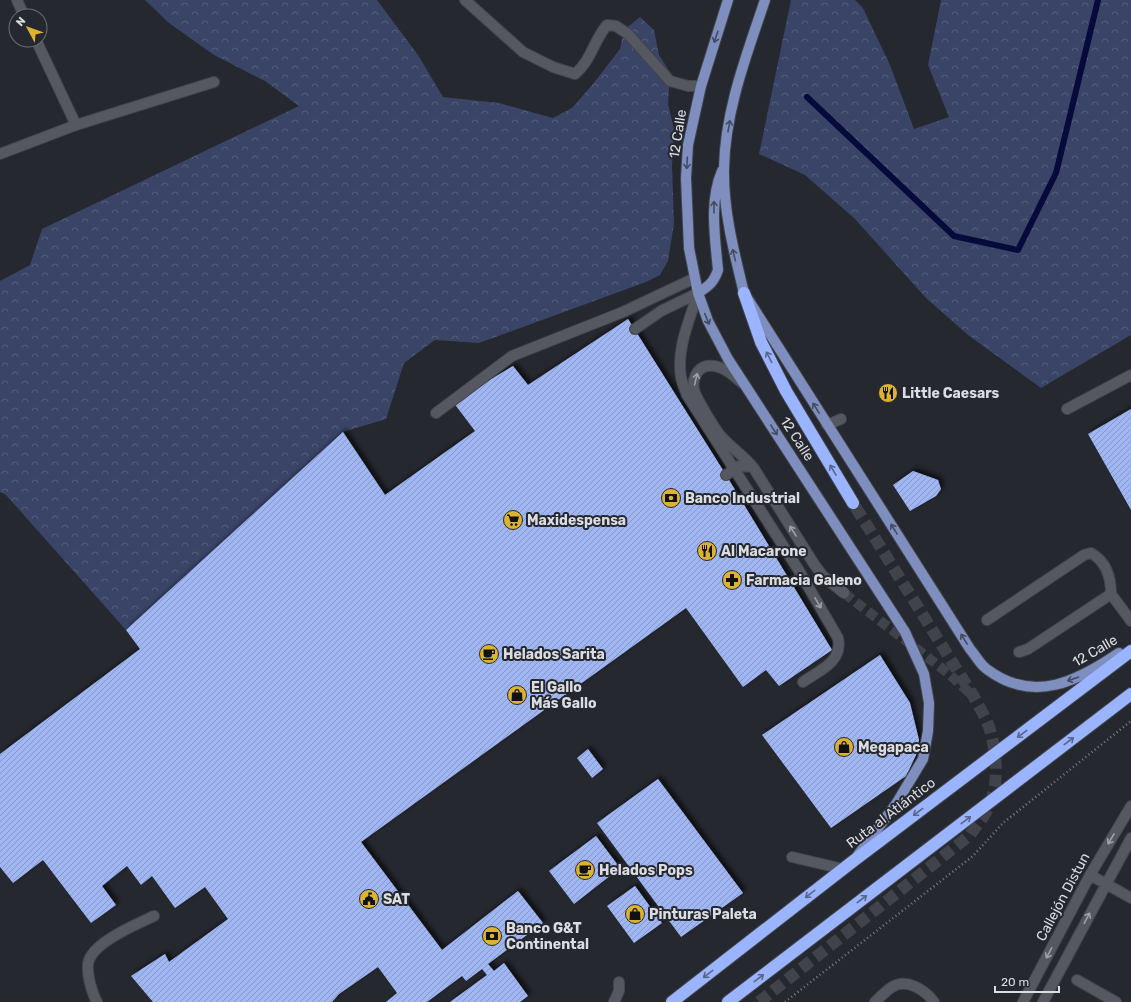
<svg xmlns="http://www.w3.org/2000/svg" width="1131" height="1002" font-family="Rubik,sans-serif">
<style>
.forest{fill:url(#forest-crowns)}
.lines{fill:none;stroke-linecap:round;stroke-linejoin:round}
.stream{stroke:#050a3a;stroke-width:6}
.building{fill:url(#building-hatch);filter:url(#shadow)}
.minor-tunnel{stroke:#40434a;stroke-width:10;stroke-dasharray:10 5;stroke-linecap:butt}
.highway-tunnel{stroke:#40434a;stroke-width:12;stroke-dasharray:12 6;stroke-linecap:butt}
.minor-casing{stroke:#43454c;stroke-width:12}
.major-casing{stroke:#43454c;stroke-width:12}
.highway-casing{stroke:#43454c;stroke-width:14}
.path{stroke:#7a7d83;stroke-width:2.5;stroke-dasharray:1 3;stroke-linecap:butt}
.minor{stroke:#555860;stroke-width:10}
.major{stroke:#7e8fbf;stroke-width:10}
.highway{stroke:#9ab4ff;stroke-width:12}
.oneway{stroke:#444c61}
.oneway2{stroke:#5a678d}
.oneway3{stroke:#9fa1a8}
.labels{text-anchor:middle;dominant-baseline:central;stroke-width:4;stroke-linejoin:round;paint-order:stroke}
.street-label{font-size:14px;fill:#dbdde2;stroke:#25282f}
.poi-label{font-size:14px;font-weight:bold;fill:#dbdde2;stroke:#25282f;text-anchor:start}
</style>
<defs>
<pattern id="forest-crowns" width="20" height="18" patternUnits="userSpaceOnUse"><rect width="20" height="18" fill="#394467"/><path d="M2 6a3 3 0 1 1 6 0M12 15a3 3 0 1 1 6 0" fill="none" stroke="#555f7c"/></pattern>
<pattern id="building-hatch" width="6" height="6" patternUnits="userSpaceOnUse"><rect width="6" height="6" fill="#a0b6f3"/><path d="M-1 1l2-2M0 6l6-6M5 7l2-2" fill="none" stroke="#8899c7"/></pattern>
<filter id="shadow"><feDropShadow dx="3.5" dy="-3.5" stdDeviation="2" flood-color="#0009"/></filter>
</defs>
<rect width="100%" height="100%" fill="#25282f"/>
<path class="forest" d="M 145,0 L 377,0 L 418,55 L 443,97 L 499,103 L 553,118 L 572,108 L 593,84 L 620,49 L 624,30 L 640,17 L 654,30 L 659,55 L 670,72 L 668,104 L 674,129 L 672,167 L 674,224 L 668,261 L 660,275 L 646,282 L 479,343 L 435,340 L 404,363 L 386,419 L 343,432 L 126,630 L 6,495 L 0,492 L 0,281 L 30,265 L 42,229 L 299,106 L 265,81 L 214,55 L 169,23 Z
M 791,0 L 855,0 L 863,8 L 890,65 L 914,129 L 949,117 L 928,65 L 941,0 L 1131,0 L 1131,335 L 1041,388 L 968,335 L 926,298 L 855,219 L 805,175 L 759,154 Z"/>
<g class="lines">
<path class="stream" d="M 807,97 L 954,236 L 1018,250 L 1056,173 L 1098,0"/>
</g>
<path class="building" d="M 628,319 L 726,475 L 832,650 L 779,686 L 766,670 L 743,687 L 686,608 L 361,842 L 442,950 L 518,891 L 543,923 L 488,964 L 494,971 L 504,963 L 528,996 L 520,1002 L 450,1002 L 487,975 L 482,969 L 466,981 L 462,976 L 427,1002 L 386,1002 L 397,993 L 378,967 L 339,994 L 332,1002 L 153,1002 L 131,976 L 165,954 L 169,962 L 228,919 L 205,887 L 175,908 L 152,876 L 141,885 L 127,866 L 102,886 L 116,905 L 91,923 L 43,860 L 13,883 L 0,867 L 0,754 L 140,649 L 126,630 L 343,432 L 385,495 L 475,431 L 453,402 L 513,366 L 528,385 Z
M 1131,409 L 1131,510 L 1088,434 Z
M 913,471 L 938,480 L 941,489 L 936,496 L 910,511 L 893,485 Z
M 880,655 L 910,703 L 919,740 L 916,755 L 906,776 L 831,828 L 762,735 Z
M 588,749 L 603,769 L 592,778 L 577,758 Z
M 658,779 L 743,893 L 681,937 L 597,823 Z
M 596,836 L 620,868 L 574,904 L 549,871 Z
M 635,886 L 662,923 L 634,943 L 607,906 Z"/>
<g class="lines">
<path class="minor-tunnel" d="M 844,593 L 948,673 L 974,697"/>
<path class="highway-tunnel" d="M 759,1002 L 970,835 C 975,827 982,820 986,812 C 1000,788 997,756 990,730 C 987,719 979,707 974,697 L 853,503"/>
<g class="minor-casing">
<path id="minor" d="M 17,0 L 24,16
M 465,0 L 523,52 L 553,67 L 575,74 C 591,61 594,40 607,25 L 616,26 L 628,34 L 670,81 L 688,86 L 701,86
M 36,40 L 76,125
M 0,154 L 76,125 L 214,82
M 698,293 C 690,319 676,349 681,377 C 682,383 685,389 687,395 L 798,569 L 838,638 C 843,662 820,670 803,682
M 635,329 L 661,311 L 698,293
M 742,383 C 732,374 721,364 707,366 C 696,368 692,381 694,390 C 696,398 715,429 720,435 C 730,447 743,455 753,467
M 1067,409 L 1131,375
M 436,413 L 512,356 L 623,312 L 695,278
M 827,425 L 841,419
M 726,475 L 739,466 L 753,467 L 814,564 L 823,576 L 844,593
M 987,620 L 1084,555 L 1091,553 C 1107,562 1111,578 1111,594
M 1019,652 L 1028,649 L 1111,594 L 1131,621
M 792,857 L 843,869
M 1090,875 L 1131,898
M 1077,980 L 1116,1002
M 97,1002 C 92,993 85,970 89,960 C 96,941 137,924 154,916
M 614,1002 L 619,991 L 619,982
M 875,1002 C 880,997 886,991 892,987 C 907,978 925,990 934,1002
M 1023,1002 L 1090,875 L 1131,806
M 1043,1002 L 1131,838"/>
</g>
<g class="major-casing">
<path id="major" d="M 728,0 L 701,86 L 688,145 L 686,178 L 689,248 L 698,293 L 708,321 L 728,359 L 905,632 L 924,674 L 929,703 L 928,731 L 923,759 L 896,804 L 858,855
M 765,0 C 747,54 725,110 724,168 C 723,210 734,252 744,293 L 970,649 C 976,656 981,666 988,670 C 1034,704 1078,681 1119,653
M 698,293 C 709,286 714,282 718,270 C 715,237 709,201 722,171"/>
</g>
<g class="highway-casing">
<path id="highway" d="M 744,293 L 761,342 L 786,391 L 853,503
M 672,1002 L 852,862 L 1131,651
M 728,1002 L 1131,694"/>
</g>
<path class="path" d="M 785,1002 L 973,856 L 1003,823 L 1131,721"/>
<use href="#minor" class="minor"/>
<use href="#major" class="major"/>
<use href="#highway" class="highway"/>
</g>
<defs><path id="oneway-shaft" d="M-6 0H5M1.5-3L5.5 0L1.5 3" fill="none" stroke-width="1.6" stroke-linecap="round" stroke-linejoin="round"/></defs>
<g class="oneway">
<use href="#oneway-shaft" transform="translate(716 37) rotate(108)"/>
<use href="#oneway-shaft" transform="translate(729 126) rotate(-80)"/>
<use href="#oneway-shaft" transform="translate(687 163) rotate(93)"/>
<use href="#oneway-shaft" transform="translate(714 207) rotate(-90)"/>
<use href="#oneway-shaft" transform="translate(734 255) rotate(-104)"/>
<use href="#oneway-shaft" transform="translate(707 319) rotate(68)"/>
<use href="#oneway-shaft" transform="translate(816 408) rotate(-122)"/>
<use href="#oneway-shaft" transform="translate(774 430) rotate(57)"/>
<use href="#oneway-shaft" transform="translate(894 529) rotate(-122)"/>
<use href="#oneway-shaft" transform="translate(964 639) rotate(-122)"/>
<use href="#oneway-shaft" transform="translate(1073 679) rotate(161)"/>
</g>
<g class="oneway2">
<use href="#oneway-shaft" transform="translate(769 357) rotate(-117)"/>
<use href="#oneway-shaft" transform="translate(833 470) rotate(-121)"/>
<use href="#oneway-shaft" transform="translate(1022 734) rotate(143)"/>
<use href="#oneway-shaft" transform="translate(1069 741) rotate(-37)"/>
<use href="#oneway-shaft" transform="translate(918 812) rotate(143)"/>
<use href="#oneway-shaft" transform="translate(966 820) rotate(-37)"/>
<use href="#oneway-shaft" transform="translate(810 894) rotate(142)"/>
<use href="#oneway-shaft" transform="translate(862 899) rotate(-37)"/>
<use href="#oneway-shaft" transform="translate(708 974) rotate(142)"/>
<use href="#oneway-shaft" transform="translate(759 978) rotate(-37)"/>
</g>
<g class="oneway3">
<use href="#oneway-shaft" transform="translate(696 379) rotate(-77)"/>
<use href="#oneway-shaft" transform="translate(793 531) rotate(-122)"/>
<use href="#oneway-shaft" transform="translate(818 603) rotate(60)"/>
<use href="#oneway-shaft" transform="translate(1111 839) rotate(121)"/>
<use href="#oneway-shaft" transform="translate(1087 918) rotate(-62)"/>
<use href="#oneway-shaft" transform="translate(1049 953) rotate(118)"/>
</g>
<defs>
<g id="restaurant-disc" transform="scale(1)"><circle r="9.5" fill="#dcb233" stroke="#25282f"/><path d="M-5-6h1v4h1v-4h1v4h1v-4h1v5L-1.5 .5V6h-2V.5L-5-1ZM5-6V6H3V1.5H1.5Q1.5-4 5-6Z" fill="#111"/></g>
<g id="bank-disc" transform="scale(1)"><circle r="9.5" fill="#dcb233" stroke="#25282f"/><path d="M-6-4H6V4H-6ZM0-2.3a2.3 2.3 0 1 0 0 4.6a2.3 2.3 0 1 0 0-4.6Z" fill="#111"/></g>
<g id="supermarket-disc" transform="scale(1)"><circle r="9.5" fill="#dcb233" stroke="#25282f"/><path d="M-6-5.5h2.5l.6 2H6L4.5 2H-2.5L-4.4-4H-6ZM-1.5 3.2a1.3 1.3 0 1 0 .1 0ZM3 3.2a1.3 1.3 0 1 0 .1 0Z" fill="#111"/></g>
<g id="pharmacy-disc" transform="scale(1)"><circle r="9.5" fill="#dcb233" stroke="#25282f"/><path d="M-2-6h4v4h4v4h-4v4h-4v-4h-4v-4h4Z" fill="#111"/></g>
<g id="cafe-disc" transform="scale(1)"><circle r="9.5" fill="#dcb233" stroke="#25282f"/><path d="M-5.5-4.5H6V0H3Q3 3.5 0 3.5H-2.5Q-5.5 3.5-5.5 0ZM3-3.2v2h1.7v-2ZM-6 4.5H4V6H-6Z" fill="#111"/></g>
<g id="shop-disc" transform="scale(1)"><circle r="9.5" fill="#dcb233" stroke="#25282f"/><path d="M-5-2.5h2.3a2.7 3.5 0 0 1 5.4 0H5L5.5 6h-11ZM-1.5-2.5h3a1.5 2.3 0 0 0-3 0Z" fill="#111"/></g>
<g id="civic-disc" transform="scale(1)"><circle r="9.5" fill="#dcb233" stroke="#25282f"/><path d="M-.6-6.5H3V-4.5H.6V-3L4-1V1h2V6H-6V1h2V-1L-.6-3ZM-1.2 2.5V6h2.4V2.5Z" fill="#111"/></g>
</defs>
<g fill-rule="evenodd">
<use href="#restaurant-disc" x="888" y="393"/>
<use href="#bank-disc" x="671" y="498"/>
<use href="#supermarket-disc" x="513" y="520"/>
<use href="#restaurant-disc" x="707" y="551"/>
<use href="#pharmacy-disc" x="732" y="580"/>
<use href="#cafe-disc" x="489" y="654"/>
<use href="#shop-disc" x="517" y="695"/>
<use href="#shop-disc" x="844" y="747"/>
<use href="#cafe-disc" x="585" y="870"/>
<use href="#civic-disc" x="369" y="899"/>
<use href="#shop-disc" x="635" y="914"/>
<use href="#bank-disc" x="492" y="936"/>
</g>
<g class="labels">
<g class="street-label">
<text transform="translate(678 134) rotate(-81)">12 Calle</text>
<text transform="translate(797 439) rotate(57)">12 Calle</text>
<text transform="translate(1095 651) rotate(-30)">12 Calle</text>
<text transform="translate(891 813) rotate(-37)">Ruta al Atlántico</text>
<text transform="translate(1063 897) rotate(-62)">Callejón Distun</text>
</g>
<g class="poi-label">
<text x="902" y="393">Little Caesars</text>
<text x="685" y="498">Banco Industrial</text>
<text x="527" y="520">Maxidespensa</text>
<text x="721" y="551">Al Macarone</text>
<text x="746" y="580">Farmacia Galeno</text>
<text x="503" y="654">Helados Sarita</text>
<text x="531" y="687">El Gallo<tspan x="531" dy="16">Más Gallo</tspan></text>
<text x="858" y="747">Megapaca</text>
<text x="599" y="870">Helados Pops</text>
<text x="383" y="899">SAT</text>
<text x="649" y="914">Pinturas Paleta</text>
<text x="506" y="928">Banco G&amp;T<tspan x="506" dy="16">Continental</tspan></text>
</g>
</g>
<g transform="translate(28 28) rotate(311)"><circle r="19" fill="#25282f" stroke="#6e7077"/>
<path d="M0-3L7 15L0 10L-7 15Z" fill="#dcb233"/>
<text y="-6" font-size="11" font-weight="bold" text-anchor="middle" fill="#dbdde2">N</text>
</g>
<path d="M995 986v6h64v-6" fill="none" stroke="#dbdde2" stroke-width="2"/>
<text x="1001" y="986" font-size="12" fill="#dbdde2" stroke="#25282f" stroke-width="3" paint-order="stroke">20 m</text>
</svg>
